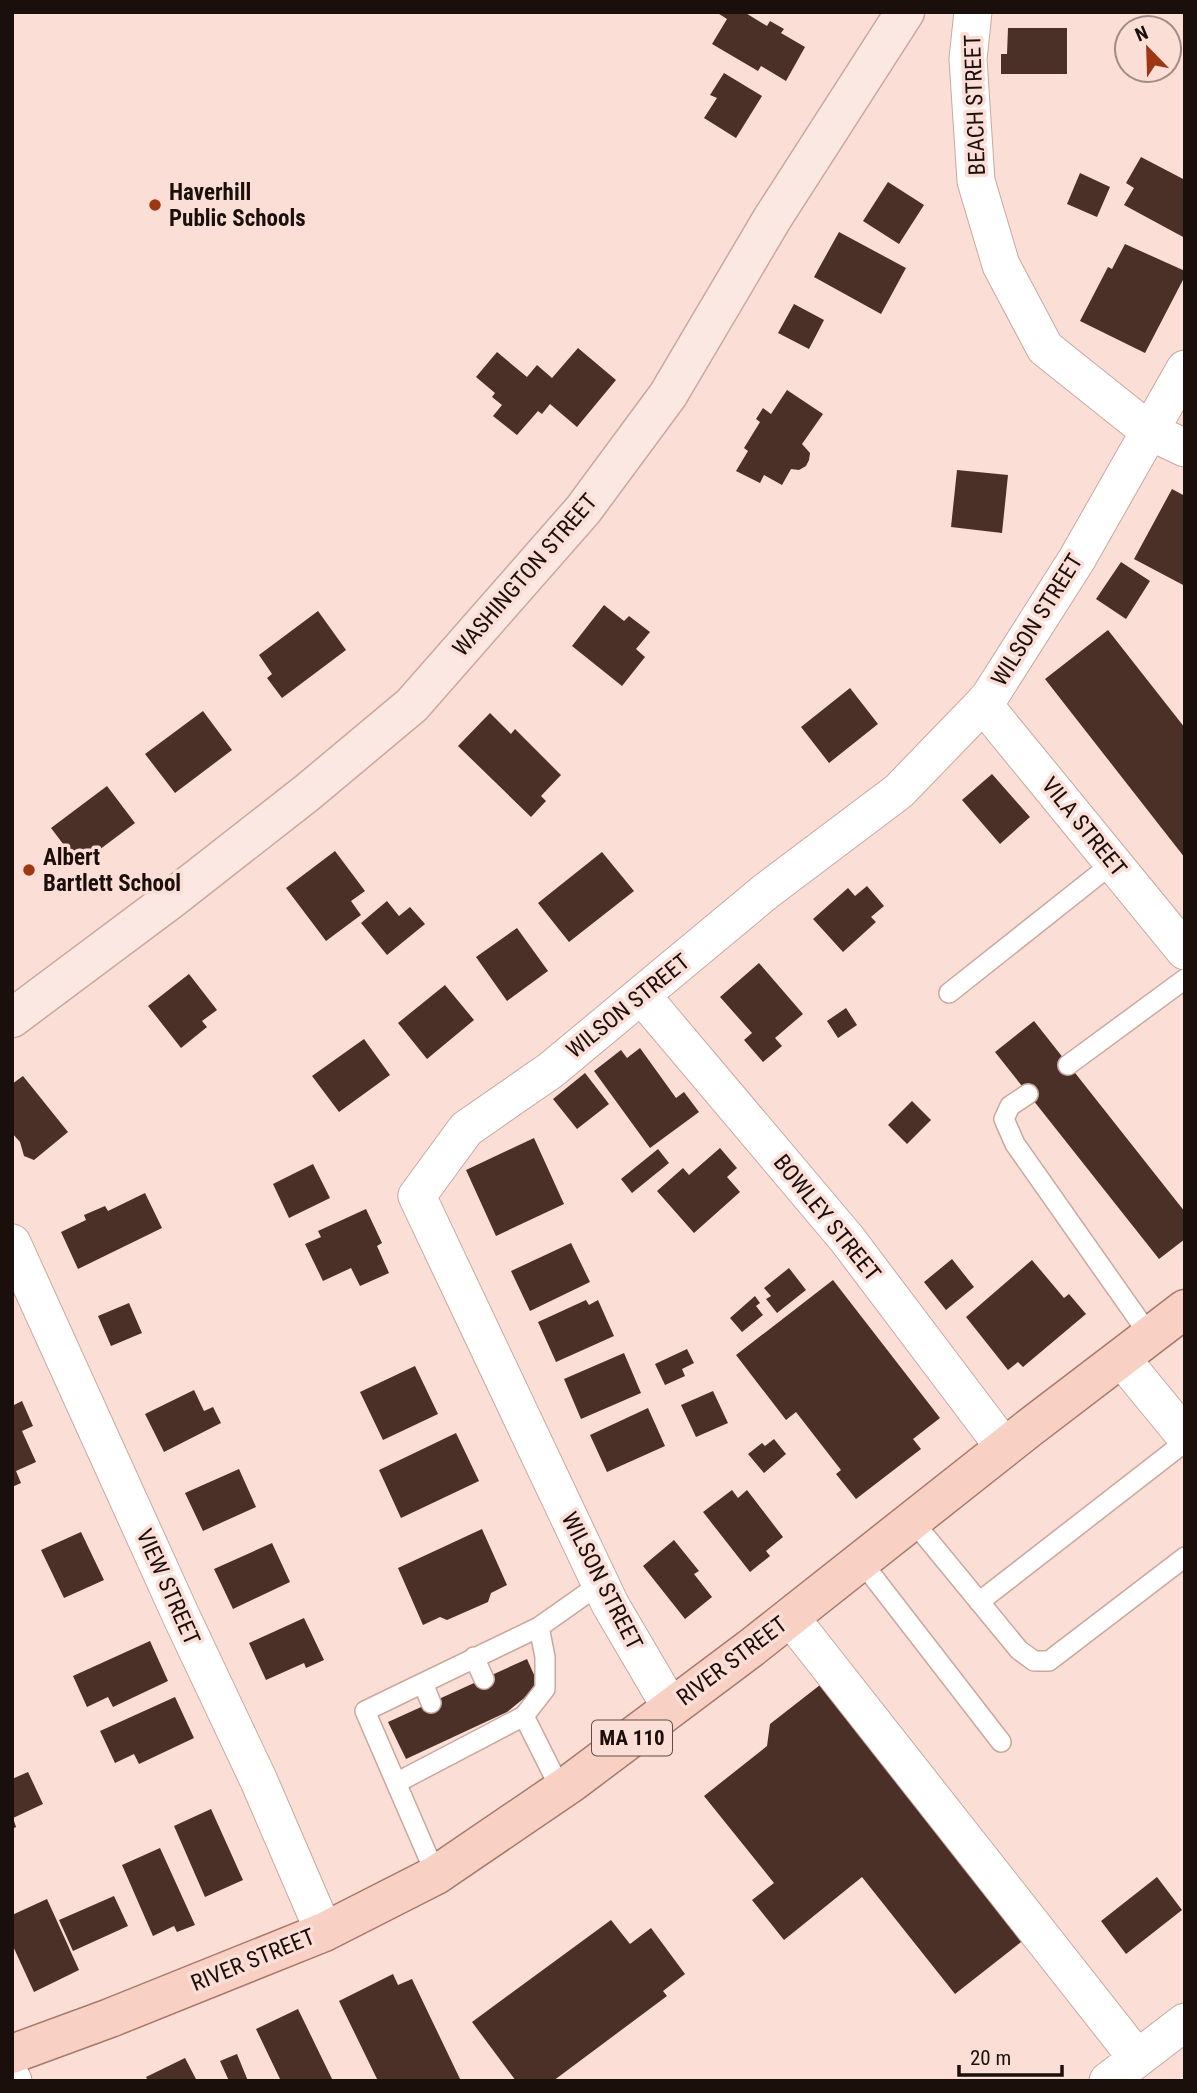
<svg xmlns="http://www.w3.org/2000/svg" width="1197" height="2093" font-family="'Roboto Condensed',sans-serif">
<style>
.building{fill:#4a3027}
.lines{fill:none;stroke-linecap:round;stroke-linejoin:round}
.lane-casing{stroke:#c9a89d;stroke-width:22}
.street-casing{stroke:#c9a89d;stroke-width:39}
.secondary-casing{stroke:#c9a89d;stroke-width:41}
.primary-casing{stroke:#a8796a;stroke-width:41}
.lane{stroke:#fff;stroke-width:19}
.street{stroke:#fff;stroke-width:37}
.secondary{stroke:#fce8e2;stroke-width:38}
.primary{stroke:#f8d1c4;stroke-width:38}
.poi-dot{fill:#9e3813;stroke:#fbded6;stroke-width:2.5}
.labels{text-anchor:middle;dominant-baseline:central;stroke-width:7;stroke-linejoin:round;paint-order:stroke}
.shield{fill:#fbded6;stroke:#5e4d49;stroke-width:2}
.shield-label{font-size:21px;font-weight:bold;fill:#1b0f0c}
.street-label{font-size:23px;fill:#1b0f0c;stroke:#fbded6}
.poi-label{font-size:23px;font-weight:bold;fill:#1b0f0c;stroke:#fbded6;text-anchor:start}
</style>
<rect width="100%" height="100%" fill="#fbded6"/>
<path class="building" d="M 716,12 L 744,12 L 767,26 L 770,21 L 784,29 L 781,33 L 805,47 L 786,81 L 761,66 L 758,71 L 712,44 L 727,19 Z
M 1008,28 L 1067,28 L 1067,74 L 1001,74 L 1001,54 L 1007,54 Z
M 724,73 L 762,96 L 736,138 L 704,118 L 717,98 L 710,95 Z
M 1141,157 L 1185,180 L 1185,238 L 1124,205 L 1134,188 L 1126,183 Z
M 1080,173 L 1110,187 L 1097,217 L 1067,204 Z
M 888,182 L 924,205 L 899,244 L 863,221 Z
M 839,232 L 906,268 L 881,314 L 814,277 Z
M 1125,244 L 1185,271 L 1185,276 L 1145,353 L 1080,321 L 1108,267 L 1112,269 Z
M 794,304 L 824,320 L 809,349 L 778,333 Z
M 578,348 L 616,380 L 577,427 L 550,404 L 542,414 L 538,411 L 517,435 L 493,416 L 502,405 L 492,397 L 495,393 L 476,377 L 497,352 L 527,377 L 537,365 L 552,378 Z
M 787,390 L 823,414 L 802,444 L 810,453 L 809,460 L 806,466 L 799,470 L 791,469 L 782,485 L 764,475 L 760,483 L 736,471 L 748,451 L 744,448 L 760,422 L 756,419 L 763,408 L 771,414 Z
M 957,470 L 1008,475 L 1002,533 L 951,527 Z
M 1172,489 L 1185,496 L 1185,586 L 1134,559 Z
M 1121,562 L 1150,581 L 1126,619 L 1096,599 Z
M 604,605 L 624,621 L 629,616 L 650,632 L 636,649 L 645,657 L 622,686 L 572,646 Z
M 318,611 L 346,650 L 282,698 L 267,678 L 272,674 L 259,655 Z
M 1108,630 L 1185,728 L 1185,858 L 1045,679 Z
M 850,688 L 878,724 L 829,763 L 801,727 Z
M 203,711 L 232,750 L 175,793 L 145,754 Z
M 490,713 L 511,734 L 515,729 L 561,775 L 541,796 L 546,801 L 531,817 L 458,746 Z
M 992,774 L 1030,817 L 1000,844 L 962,800 Z
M 107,786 L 135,823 L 79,865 L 51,828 Z
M 335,851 L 365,891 L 351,901 L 361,915 L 326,941 L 286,888 Z
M 602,852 L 634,891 L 569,942 L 538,903 Z
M 867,886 L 884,906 L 871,917 L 876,922 L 843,952 L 813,919 L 848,888 L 855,896 Z
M 387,901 L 399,916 L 410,907 L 425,924 L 387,955 L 361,923 Z
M 517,928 L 548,971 L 507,1001 L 476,957 Z
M 759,963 L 803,1014 L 775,1038 L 782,1046 L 763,1062 L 744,1040 L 752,1033 L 720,997 Z
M 189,974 L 217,1010 L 202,1021 L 207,1027 L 181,1048 L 148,1006 Z
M 445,985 L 474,1020 L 427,1059 L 398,1023 Z
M 846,1008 L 857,1025 L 838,1038 L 827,1021 Z
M 1034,1021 L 1185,1212 L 1185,1239 L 1159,1259 L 995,1052 Z
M 364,1039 L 390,1075 L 339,1112 L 312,1076 Z
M 640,1048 L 676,1098 L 684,1092 L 699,1112 L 650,1148 L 594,1071 L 621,1050 L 627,1058 Z
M 585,1073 L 609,1104 L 577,1129 L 553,1099 Z
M 23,1076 L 68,1132 L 34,1160 L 24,1156 L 20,1142 L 12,1133 L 12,1084 Z
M 912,1101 L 931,1120 L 907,1144 L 888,1125 Z
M 534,1138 L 564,1204 L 496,1236 L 466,1170 Z
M 720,1148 L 737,1168 L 727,1177 L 740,1192 L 694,1233 L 657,1191 L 683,1168 L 689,1175 Z
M 658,1149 L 669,1163 L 632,1193 L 621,1179 Z
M 313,1164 L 330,1198 L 289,1218 L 273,1184 Z
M 145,1193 L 162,1228 L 78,1269 L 61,1232 L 86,1220 L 84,1215 L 105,1206 L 108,1211 Z
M 366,1209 L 382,1243 L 377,1246 L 389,1273 L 360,1286 L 351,1268 L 323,1281 L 305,1244 L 321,1237 L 318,1231 Z
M 571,1243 L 590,1282 L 530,1311 L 511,1271 Z
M 952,1259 L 974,1287 L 946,1310 L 924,1282 Z
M 1032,1260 L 1064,1298 L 1069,1294 L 1086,1314 L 1023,1367 L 1018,1362 L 1008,1370 L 966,1317 Z
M 789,1268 L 806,1290 L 777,1313 L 766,1299 L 771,1296 L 764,1288 Z
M 833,1280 L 940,1418 L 913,1439 L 921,1449 L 856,1499 L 836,1474 L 841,1470 L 796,1412 L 786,1420 L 736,1355 Z
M 755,1296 L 760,1303 L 756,1306 L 763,1315 L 742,1332 L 730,1318 Z
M 586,1300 L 589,1305 L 598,1300 L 614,1336 L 556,1362 L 538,1322 Z
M 129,1303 L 142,1333 L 111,1346 L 98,1316 Z
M 687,1349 L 694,1363 L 682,1369 L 685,1376 L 665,1385 L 655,1364 Z
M 624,1353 L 641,1393 L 581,1419 L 564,1379 Z
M 415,1366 L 438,1414 L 383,1440 L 360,1392 Z
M 194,1390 L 204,1411 L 213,1407 L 221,1423 L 164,1452 L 145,1414 Z
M 713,1391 L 728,1423 L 696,1437 L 681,1405 Z
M 22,1401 L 33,1426 L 22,1431 L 36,1462 L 16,1471 L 21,1483 L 12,1487 L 12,1406 Z
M 648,1408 L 665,1446 L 607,1472 L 590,1435 Z
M 456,1433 L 479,1481 L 401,1518 L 379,1470 Z
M 774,1439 L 786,1454 L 764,1473 L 748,1454 L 762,1443 L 765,1446 Z
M 239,1469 L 256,1507 L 203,1531 L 185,1493 Z
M 732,1490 L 738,1498 L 747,1490 L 783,1537 L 766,1551 L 770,1556 L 750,1572 L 703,1512 Z
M 482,1529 L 507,1585 L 491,1593 L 488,1602 L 447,1620 L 440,1617 L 423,1625 L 398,1568 Z
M 81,1532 L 104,1580 L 64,1598 L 41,1550 Z
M 674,1540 L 699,1571 L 694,1574 L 712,1597 L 685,1619 L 643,1566 Z
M 272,1543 L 290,1582 L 233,1609 L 214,1569 Z
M 304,1618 L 324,1660 L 306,1668 L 304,1663 L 266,1680 L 249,1643 Z
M 150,1641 L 168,1681 L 113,1707 L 108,1697 L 87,1707 L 73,1676 Z
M 527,1659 L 539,1686 L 507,1712 L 406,1759 L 388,1722 Z
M 820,1685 L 1030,1935 L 955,1994 L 862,1877 L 784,1940 L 752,1900 L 774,1883 L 704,1796 L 767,1746 L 770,1724 Z
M 175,1697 L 194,1738 L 139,1764 L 134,1754 L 115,1763 L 100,1731 Z
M 28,1772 L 43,1804 L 13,1818 L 16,1827 L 12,1829 L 12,1779 Z
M 211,1809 L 243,1880 L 205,1897 L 174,1826 Z
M 160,1848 L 195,1925 L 177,1932 L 174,1926 L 153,1936 L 122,1865 Z
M 1157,1877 L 1182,1910 L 1126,1954 L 1101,1921 Z
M 114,1896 L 128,1926 L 73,1951 L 59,1920 Z
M 47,1899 L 79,1970 L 34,1992 L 12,1944 L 12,1915 Z
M 611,1920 L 630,1944 L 651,1928 L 685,1974 L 663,1991 L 667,1996 L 553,2081 L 516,2081 L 472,2022 Z
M 393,1974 L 398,1985 L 412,1979 L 461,2081 L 378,2081 L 339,2001 Z
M 298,2009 L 333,2081 L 281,2081 L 256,2029 Z
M 237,2054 L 248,2081 L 229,2081 L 220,2061 Z
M 185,2058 L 197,2081 L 148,2081 L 146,2077 Z"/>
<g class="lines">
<g class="lane-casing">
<path id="lane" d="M 949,993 L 1113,863
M 1068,1065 L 1185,979
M 1028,1094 L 1010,1106 L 1004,1119 L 1015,1144 L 1150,1336
M 912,1520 L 1019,1650 L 1034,1661 L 1049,1661 L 1185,1557
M 861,1561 L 1001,1742
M 979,1602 L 1185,1442
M 474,1657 L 484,1679
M 423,1683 L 431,1703
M 524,1716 L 545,1689 L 545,1657 L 539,1627
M 396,1783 L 524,1716 L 561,1790
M 436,1875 L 365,1711 L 539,1627 L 600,1584"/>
</g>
<g class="street-casing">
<path id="street" d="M 973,12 L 968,59 L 976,181 L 1001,265 L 1045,348 L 1149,431 L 1185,448
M 983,704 L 1185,951
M 642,996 L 847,1239 L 1004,1447
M 12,1243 L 182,1618 L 259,1781 L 324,1932
M 1121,1358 L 1185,1436
M 790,1617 L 1137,2058
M 671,1708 L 610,1604 L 417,1196 L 466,1129 L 551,1070 L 765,892 L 899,791 L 983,704 L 990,696 L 1077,559 L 1185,369
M 12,2079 L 13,2081
M 1108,2081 L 1185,2022"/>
</g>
<g class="secondary-casing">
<path id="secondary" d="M 12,1018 L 170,900 L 308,792 L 412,705 L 583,510 L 668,395 L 772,219 L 905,12"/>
</g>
<g class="primary-casing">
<path id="primary" d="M 12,2054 L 110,2018 L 324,1932 L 436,1875 L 571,1783 L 751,1648 L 1028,1429 L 1185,1309"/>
</g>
<use href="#lane" class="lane"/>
<use href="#street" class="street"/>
<use href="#secondary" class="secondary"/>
<use href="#primary" class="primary"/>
</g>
<g class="poi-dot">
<circle cx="155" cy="205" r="7"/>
<circle cx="29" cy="870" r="7"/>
</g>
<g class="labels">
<rect class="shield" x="592" y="1720.5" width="80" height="35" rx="5"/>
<g class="shield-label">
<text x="632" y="1738">MA 110</text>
</g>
<g class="street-label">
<text transform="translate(975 105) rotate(-92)">BEACH STREET</text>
<text transform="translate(525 575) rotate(-49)">WASHINGTON STREET</text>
<text transform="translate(1037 620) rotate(-58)">WILSON STREET</text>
<text transform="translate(1084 827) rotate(51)">VILA STREET</text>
<text transform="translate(628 1006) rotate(-39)">WILSON STREET</text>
<text transform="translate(827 1218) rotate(51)">BOWLEY STREET</text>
<text transform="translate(602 1581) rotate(63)">WILSON STREET</text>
<text transform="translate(168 1587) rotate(66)">VIEW STREET</text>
<text transform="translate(732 1661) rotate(-37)">RIVER STREET</text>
<text transform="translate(253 1960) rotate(-22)">RIVER STREET</text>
</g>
<g class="poi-label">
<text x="169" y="192">Haverhill<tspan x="169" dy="26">Public Schools</tspan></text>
<text x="43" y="857">Albert<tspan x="43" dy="26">Bartlett School</tspan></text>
</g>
</g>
<rect width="1197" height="2093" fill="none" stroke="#1b0f0c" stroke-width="28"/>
<g transform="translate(1148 49) rotate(337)"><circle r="33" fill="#fbded6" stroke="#a18b85" stroke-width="2"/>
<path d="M0-5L12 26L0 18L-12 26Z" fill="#9e3813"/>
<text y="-10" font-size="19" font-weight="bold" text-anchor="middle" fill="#1b0f0c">N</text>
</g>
<path d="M959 2065v10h103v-10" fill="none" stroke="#1b0f0c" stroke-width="3.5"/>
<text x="970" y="2065" font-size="21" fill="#1b0f0c" stroke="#fbded6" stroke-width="5" paint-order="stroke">20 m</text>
</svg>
